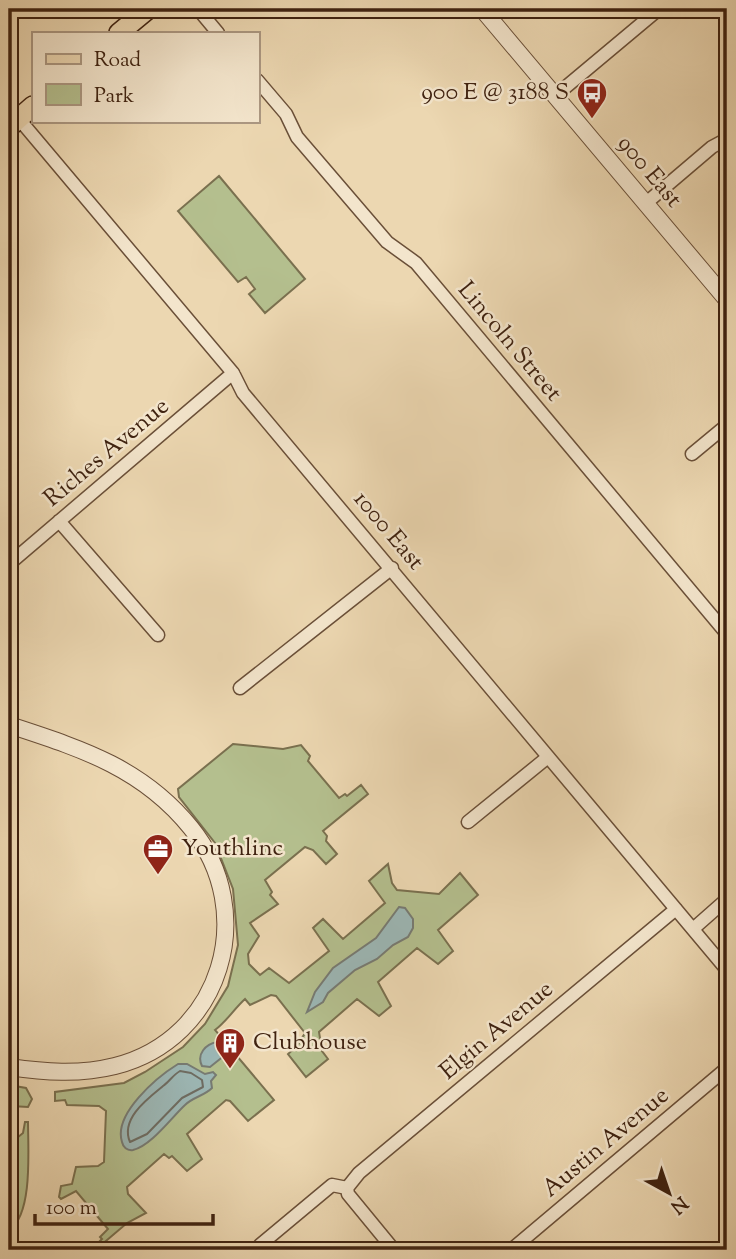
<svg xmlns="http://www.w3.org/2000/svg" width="736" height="1259" font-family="'Sorts Mill Goudy',serif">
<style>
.green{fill:#b4bf8e;stroke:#7a704f;stroke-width:2}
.water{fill:#9cb7b5;stroke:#777b73;stroke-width:2}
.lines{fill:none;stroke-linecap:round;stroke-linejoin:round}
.shore{stroke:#6e6c62;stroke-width:2}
.minor-casing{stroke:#6a4f38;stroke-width:15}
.tertiary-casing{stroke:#6a4f38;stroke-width:18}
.primary-casing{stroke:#3f2210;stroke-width:22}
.minor{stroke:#f3e5cc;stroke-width:12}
.tertiary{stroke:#f3e5cc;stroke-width:16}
.primary{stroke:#ecd7b1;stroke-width:19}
.labels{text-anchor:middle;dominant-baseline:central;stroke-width:5;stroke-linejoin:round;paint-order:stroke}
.poi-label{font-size:24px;fill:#3f2210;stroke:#f3e5cc;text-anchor:start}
.street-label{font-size:24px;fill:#3f2210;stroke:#f3e5cc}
</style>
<rect width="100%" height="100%" fill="#ecd7b1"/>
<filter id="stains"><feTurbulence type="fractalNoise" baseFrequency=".00286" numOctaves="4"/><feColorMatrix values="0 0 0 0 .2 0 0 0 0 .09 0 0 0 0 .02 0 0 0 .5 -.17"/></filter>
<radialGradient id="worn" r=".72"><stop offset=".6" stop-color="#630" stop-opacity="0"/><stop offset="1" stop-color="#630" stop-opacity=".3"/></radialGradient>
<path class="green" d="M 219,176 L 305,279 L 265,313 L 249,294 L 255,289 L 246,277 L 238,282 L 178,211 Z
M 233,744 L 283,749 L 301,745 L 310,756 L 308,761 L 339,798 L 345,794 L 347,796 L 361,785 L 368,794 L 323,831 L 327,836 L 326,841 L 337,854 L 326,864 L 313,850 L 305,847 L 265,880 L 272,892 L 270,895 L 278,904 L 250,923 L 259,936 L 248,954 L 249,964 L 260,975 L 269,968 L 289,983 L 329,951 L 313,928 L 323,919 L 343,939 L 385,903 L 369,881 L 388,864 L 392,883 L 397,890 L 439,894 L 460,873 L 478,895 L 438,930 L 453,951 L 438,964 L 417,948 L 378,982 L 391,1006 L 379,1016 L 357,999 L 319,1032 L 322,1051 L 328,1059 L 306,1077 L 288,1054 L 297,1046 L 305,1033 L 276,996 L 271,995 L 250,1005 L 245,999 C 234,1009 227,1021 215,1030 L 274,1100 L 248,1121 L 230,1101 L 226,1100 L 187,1134 L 202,1159 L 187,1171 L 172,1156 L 169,1158 L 164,1154 L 127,1187 L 128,1194 L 146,1213 L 127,1223 L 100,1246 L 98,1243 L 102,1239 L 100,1237 L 108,1229 L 76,1191 L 61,1199 L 59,1197 L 61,1186 L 72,1184 L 76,1167 L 98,1166 L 104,1162 L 106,1111 L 99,1106 L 67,1105 L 65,1100 L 55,1101 L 55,1092 L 124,1083 L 145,1072 L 183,1047 L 205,1024 L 228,986 L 238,945 L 233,889 L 215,843 L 179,797 L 178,789 Z
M 9,1085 L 26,1088 L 32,1099 L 28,1107 L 11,1106 Z
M 25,1122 L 28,1122 C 28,1148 33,1214 10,1229 L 10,1123 L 14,1124 L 17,1138 L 23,1133 Z"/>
<path class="water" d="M 399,907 L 405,908 L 413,919 L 413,928 L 408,937 L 393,945 L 377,959 L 355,970 L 328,993 L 323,1002 L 307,1012 L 315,992 L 333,968 L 376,938 Z
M 217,1042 L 225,1048 L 225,1055 L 210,1067 L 202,1066 C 196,1054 206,1044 217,1042 Z
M 178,1064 L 187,1064 L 205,1074 L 213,1072 L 216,1075 L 211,1081 L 212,1088 C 204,1096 193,1097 185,1105 C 172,1117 151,1146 133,1150 C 127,1151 123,1147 122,1142 C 113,1114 157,1077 178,1064 Z"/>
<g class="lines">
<path class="shore" d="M 180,1071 L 191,1073 L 202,1080 L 203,1087 L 182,1098 L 147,1134 L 130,1142 C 120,1119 147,1099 163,1086 C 169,1082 173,1075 180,1071 Z"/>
<g class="minor-casing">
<path id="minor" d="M 198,9 L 218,33
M 257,80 L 286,114 L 297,137 L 387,242 L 416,263 L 727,634
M 555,96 L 659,9
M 19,119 L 233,373 L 243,393 L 727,970
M 645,204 L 712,147 L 727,139
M 692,454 L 727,425
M 59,521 L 158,635
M 9,564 L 233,373
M 240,688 L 392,568
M 468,822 L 548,757
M 693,929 L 727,899
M 347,1188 L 359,1173 L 676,909
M 347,1188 L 348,1194 L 394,1250
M 257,1250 L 260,1245 L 332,1185 L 347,1188
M 511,1250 L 727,1068"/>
</g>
<g class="tertiary-casing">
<path id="tertiary" d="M 482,9 L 727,300
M 9,725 C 79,748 142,767 191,828 C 259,912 222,1039 115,1066 C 79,1075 44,1072 9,1067"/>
</g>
<g class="primary-casing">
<path id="primary" d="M 119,33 L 148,9
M 9,127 L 33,106"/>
</g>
<use href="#minor" class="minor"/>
<use href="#tertiary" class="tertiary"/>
<use href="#primary" class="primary"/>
</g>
<defs>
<g id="bus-pin" transform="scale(1.575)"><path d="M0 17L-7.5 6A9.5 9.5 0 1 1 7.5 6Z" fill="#8f2418" stroke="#f3e5cc"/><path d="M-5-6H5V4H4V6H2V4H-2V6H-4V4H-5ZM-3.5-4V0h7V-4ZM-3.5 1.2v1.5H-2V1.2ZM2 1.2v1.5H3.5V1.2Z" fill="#fff"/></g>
<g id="office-pin" transform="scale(1.575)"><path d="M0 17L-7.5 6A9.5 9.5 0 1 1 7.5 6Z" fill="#8f2418" stroke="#f3e5cc"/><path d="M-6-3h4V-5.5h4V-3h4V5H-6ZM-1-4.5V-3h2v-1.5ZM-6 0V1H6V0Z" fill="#fff"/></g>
<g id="building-pin" transform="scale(1.575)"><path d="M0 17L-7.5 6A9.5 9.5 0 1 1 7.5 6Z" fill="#8f2418" stroke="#f3e5cc"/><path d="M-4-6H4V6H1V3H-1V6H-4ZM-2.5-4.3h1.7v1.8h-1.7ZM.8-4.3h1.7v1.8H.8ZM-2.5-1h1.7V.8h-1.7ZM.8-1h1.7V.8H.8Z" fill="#fff"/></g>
</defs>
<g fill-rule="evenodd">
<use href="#bus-pin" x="592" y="93"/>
<use href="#office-pin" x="158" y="849"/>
<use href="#building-pin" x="230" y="1043"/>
</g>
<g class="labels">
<g class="poi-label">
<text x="569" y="93" text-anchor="end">900 E @ 3188 S</text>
<text x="181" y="849">Youthlinc</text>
<text x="253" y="1043">Clubhouse</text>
</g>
<g class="street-label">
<text transform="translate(649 172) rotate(50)">900 East</text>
<text transform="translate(509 342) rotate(50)">Lincoln Street</text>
<text transform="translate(107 453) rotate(-40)">Riches Avenue</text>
<text transform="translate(388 531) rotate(50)">1000 East</text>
<text transform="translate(497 1031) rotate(-40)">Elgin Avenue</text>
<text transform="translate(606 1143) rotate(-40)">Austin Avenue</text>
</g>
</g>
<rect width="736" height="1259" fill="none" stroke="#ecd7b1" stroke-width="35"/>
<rect x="10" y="10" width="715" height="1238" fill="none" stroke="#3f2210" stroke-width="3.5"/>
<rect x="18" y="18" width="701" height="1224" fill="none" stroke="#3f2210" stroke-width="2"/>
<rect x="32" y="32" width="228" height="91" fill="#f3e5cc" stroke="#ab9781" stroke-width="2"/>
<rect x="46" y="54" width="35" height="10" fill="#ecd7b1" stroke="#ab9781" stroke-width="2"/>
<text x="94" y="66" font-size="21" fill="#3f2210">Road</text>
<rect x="46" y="84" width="35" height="21" fill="#b4bf8e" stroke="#ab9781" stroke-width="2"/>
<text x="94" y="102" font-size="21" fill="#3f2210">Park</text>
<g transform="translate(669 1193) rotate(140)" stroke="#f3e5cc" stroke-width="5" paint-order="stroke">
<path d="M0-5L12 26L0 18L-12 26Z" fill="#3f2210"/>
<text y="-10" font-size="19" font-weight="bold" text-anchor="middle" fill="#3f2210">N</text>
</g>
<path d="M35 1214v10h178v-10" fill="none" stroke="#3f2210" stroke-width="3.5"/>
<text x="46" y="1214" font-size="21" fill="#3f2210" stroke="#f3e5cc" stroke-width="5" paint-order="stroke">100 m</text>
<rect width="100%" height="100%" filter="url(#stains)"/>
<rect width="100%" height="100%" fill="url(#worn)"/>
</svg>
